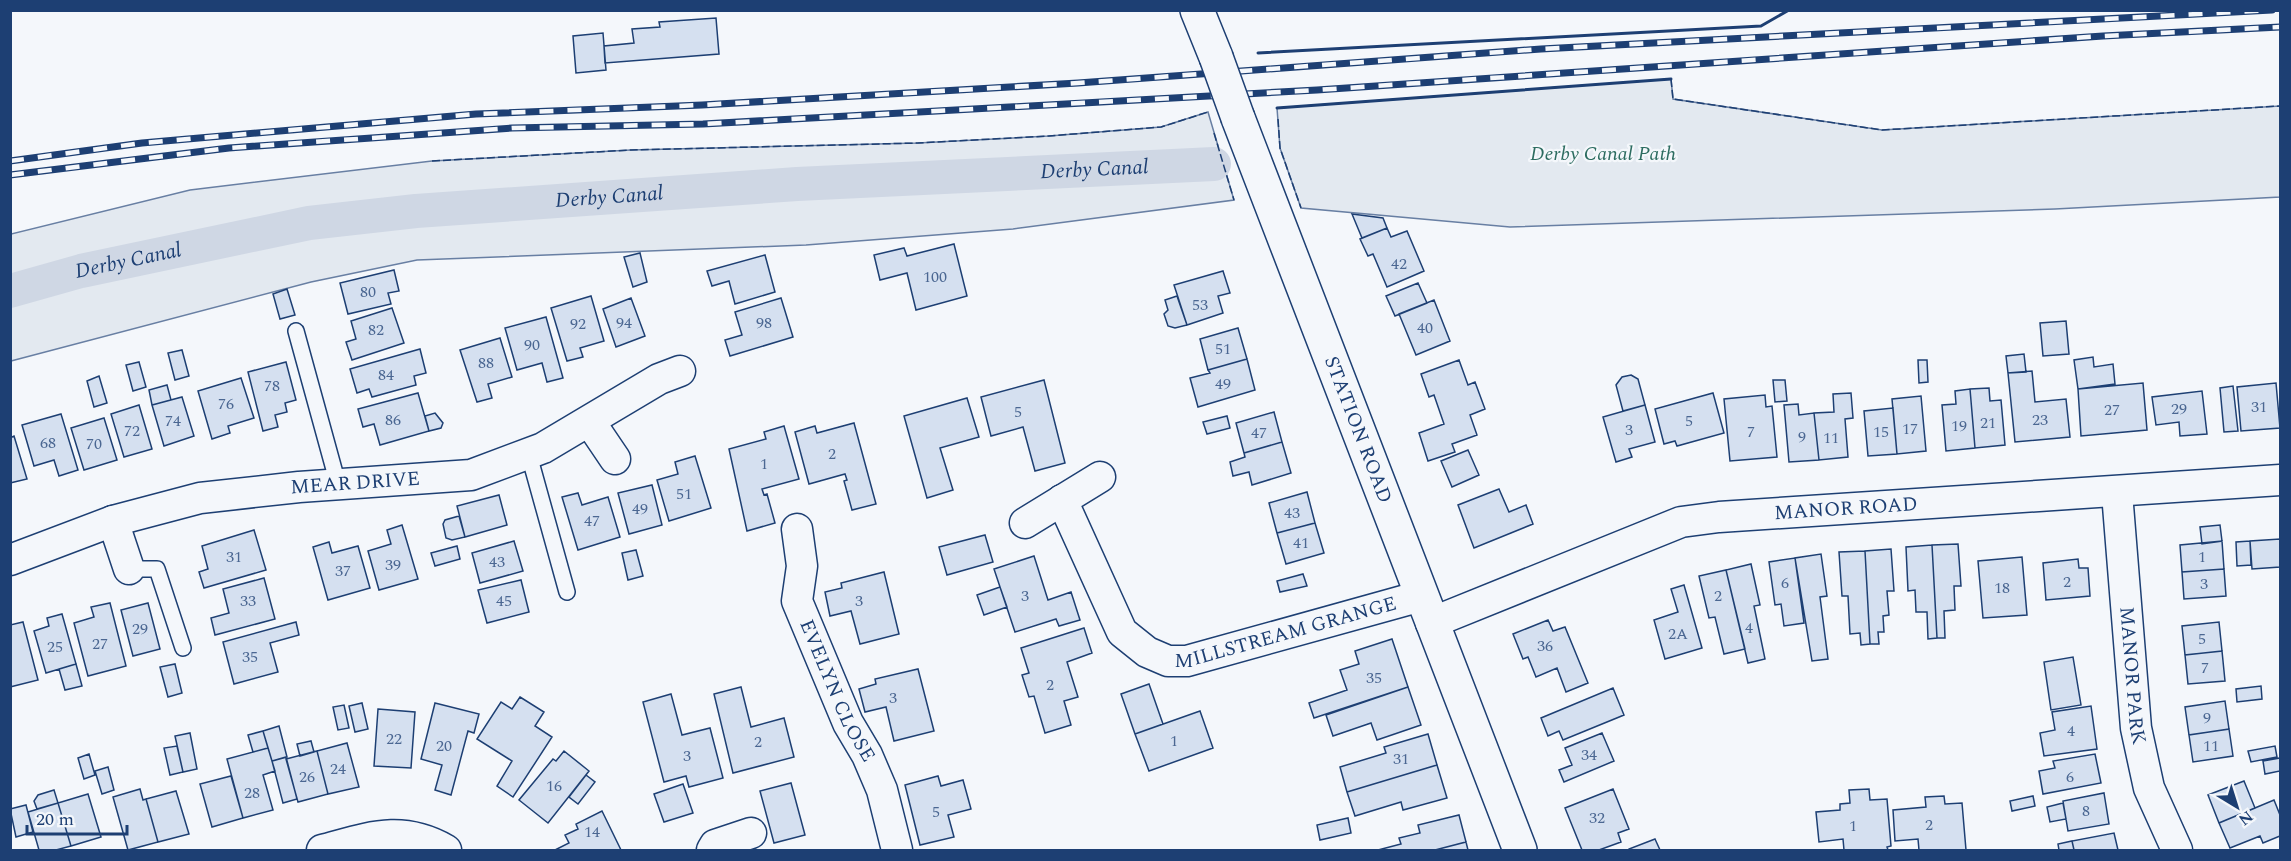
<svg xmlns="http://www.w3.org/2000/svg" width="2291" height="861" font-family="Spectral,serif">
<style>
.green{fill:#e3e9f0;stroke:#687fa3;stroke-width:1.5}
.lines{fill:none;stroke-linecap:round;stroke-linejoin:round}
.canal{stroke:#cfd7e4;stroke-width:34}
.building{fill:#d5e0f0;stroke:#1d3f73;stroke-width:1.5}
.service-casing{stroke:#1d3f73;stroke-width:18}
.minor-casing{stroke:#1d3f73;stroke-width:33}
.secondary-casing{stroke:#1d3f73;stroke-width:36}
.service{stroke:#f4f7fb;stroke-width:15}
.minor{stroke:#f4f7fb;stroke-width:30}
.secondary{stroke:#f4f7fb;stroke-width:33}
.rail-casing{stroke:#1d3f73;stroke-width:7}
.rail{stroke:#f4f7fb;stroke-width:4.5;stroke-dasharray:14;stroke-linecap:butt}
.secondary-bridge-casing{stroke:#1d3f73;stroke-width:36;stroke-linecap:butt}
.secondary-bridge{stroke:#f4f7fb;stroke-width:33}
.fence{stroke:#1d3f73;stroke-width:1.5;stroke-dasharray:8 3;stroke-linecap:butt}
.wall{stroke:#1d3f73;stroke-width:3}
.labels{text-anchor:middle;dominant-baseline:central;stroke-width:4.5;stroke-linejoin:round;paint-order:stroke}
.number-label{font-size:16px;fill:#4b6792}
.park-label{font-size:20px;font-style:italic;fill:#2c6c60;stroke:#f4f7fb}
.street-label{font-size:20px;fill:#1d3f73;stroke:#f4f7fb}
.water-label{font-size:21px;font-style:italic;fill:#1d3f73;stroke:#f4f7fb}
</style>
<rect width="100%" height="100%" fill="#f4f7fb"/>
<path class="green" d="M 1671,79 L 1673,99 L 1882,130 L 2280,106 L 2280,197 L 2055,209 L 1510,227 L 1301,208 L 1280,148 L 1277,108 Z
M 1208,112 L 1234,200 L 1013,229 L 806,245 L 417,260 L 311,282 L 11,361 L 11,234 L 190,190 L 432,161 L 631,150 L 918,143 L 1049,136 L 1161,127 Z"/>
<g class="lines">
<path class="canal" id="s1" d="M 10,291 L 81,271 L 309,223 L 416,211 L 797,184 L 1214,164"/>
</g>
<path class="building" d="M 716,18 L 719,54 L 605,63 L 604,46 L 634,43 L 632,29 L 660,27 L 659,22 Z
M 603,33 L 606,70 L 576,73 L 573,36 Z
M 1352,214 L 1383,218 L 1387,228 L 1362,238 Z
M 1387,228 L 1391,237 L 1407,231 L 1424,271 L 1387,287 L 1373,254 L 1368,256 L 1360,239 Z
M 954,244 L 967,296 L 916,310 L 907,273 L 880,280 L 874,255 L 904,248 L 907,256 Z
M 640,253 L 647,282 L 633,287 L 624,257 Z
M 765,255 L 775,292 L 735,304 L 729,281 L 712,286 L 707,271 Z
M 394,270 L 399,291 L 388,293 L 391,304 L 348,314 L 340,283 Z
M 1223,271 L 1230,293 L 1218,296 L 1223,313 L 1187,325 L 1174,285 Z
M 1418,283 L 1427,303 L 1395,316 L 1386,296 Z
M 287,289 L 295,315 L 280,319 L 273,294 Z
M 591,296 L 604,341 L 580,348 L 583,357 L 567,361 L 551,308 Z
M 1177,296 L 1187,325 L 1175,328 L 1168,326 L 1164,314 L 1168,310 L 1165,300 Z
M 631,298 L 645,336 L 616,347 L 603,309 Z
M 781,298 L 793,337 L 730,356 L 725,340 L 742,335 L 735,312 Z
M 1434,300 L 1450,341 L 1416,355 L 1399,314 Z
M 392,308 L 404,343 L 352,360 L 346,342 L 356,339 L 351,321 Z
M 546,317 L 563,378 L 547,382 L 542,363 L 517,370 L 505,328 Z
M 2066,321 L 2069,354 L 2043,356 L 2040,323 Z
M 1238,328 L 1247,359 L 1208,370 L 1200,339 Z
M 500,338 L 512,377 L 488,384 L 492,398 L 477,402 L 460,350 Z
M 420,349 L 426,373 L 414,376 L 416,385 L 372,397 L 369,389 L 357,393 L 350,369 Z
M 182,350 L 189,376 L 175,380 L 168,353 Z
M 2024,354 L 2026,372 L 2008,373 L 2006,356 Z
M 2093,357 L 2094,367 L 2113,364 L 2115,384 L 2078,389 L 2074,360 Z
M 1247,359 L 1255,390 L 1198,407 L 1190,378 L 1210,373 L 1208,370 Z
M 1459,360 L 1468,385 L 1475,382 L 1485,409 L 1470,415 L 1477,435 L 1452,444 L 1455,452 L 1428,461 L 1419,433 L 1444,424 L 1434,395 L 1429,397 L 1421,374 Z
M 1918,360 L 1927,360 L 1928,382 L 1919,383 Z
M 139,362 L 146,387 L 133,391 L 126,365 Z
M 286,362 L 296,400 L 285,403 L 287,412 L 275,415 L 278,427 L 263,431 L 248,372 Z
M 2032,371 L 2035,402 L 2066,399 L 2070,437 L 2015,442 L 2008,373 Z
M 1631,375 L 1638,379 L 1645,405 L 1623,411 L 1616,385 L 1622,377 Z
M 99,376 L 107,403 L 94,407 L 87,381 Z
M 241,378 L 254,418 L 228,426 L 230,433 L 212,439 L 198,391 Z
M 1044,380 L 1065,463 L 1035,471 L 1023,427 L 991,436 L 981,397 Z
M 1773,380 L 1785,380 L 1787,401 L 1775,402 Z
M 2143,383 L 2147,430 L 2081,436 L 2078,389 Z
M 2276,383 L 2280,428 L 2241,431 L 2237,387 Z
M 167,385 L 171,400 L 152,405 L 149,390 Z
M 2233,386 L 2238,431 L 2224,432 L 2220,388 Z
M 1989,388 L 1990,401 L 2001,400 L 2005,445 L 1975,448 L 1970,389 Z
M 1970,389 L 1975,448 L 1946,451 L 1942,405 L 1956,404 L 1955,391 Z
M 2202,391 L 2207,434 L 2180,436 L 2179,422 L 2156,425 L 2152,397 Z
M 418,393 L 429,431 L 380,445 L 374,424 L 363,427 L 358,409 Z
M 1713,393 L 1724,433 L 1677,446 L 1675,441 L 1664,444 L 1655,409 Z
M 1851,393 L 1853,418 L 1845,419 L 1848,457 L 1819,460 L 1814,413 L 1834,412 L 1833,394 Z
M 1765,395 L 1766,407 L 1772,406 L 1777,457 L 1730,461 L 1724,399 Z
M 1921,396 L 1926,451 L 1897,454 L 1892,399 Z
M 182,397 L 194,436 L 164,446 L 152,405 Z
M 967,398 L 979,437 L 940,448 L 953,490 L 927,498 L 904,416 Z
M 1798,404 L 1799,415 L 1814,413 L 1819,460 L 1789,462 L 1784,405 Z
M 139,405 L 152,449 L 124,457 L 111,414 Z
M 1645,405 L 1655,442 L 1629,449 L 1632,457 L 1616,462 L 1603,417 Z
M 1893,408 L 1897,454 L 1868,456 L 1864,411 Z
M 1274,412 L 1282,442 L 1244,453 L 1236,423 Z
M 435,413 L 443,423 L 441,428 L 429,431 L 425,416 Z
M 61,414 L 78,470 L 59,476 L 54,460 L 34,466 L 22,425 Z
M 1227,416 L 1230,428 L 1207,434 L 1203,422 Z
M 104,418 L 117,460 L 84,470 L 71,428 Z
M 854,423 L 876,504 L 852,510 L 844,481 L 847,480 L 845,474 L 809,484 L 795,432 L 815,426 L 817,433 Z
M 784,426 L 799,479 L 762,489 L 764,495 L 767,494 L 775,523 L 747,531 L 729,449 L 766,439 L 764,432 Z
M 14,436 L 27,479 L 10,483 L 10,438 Z
M 1282,442 L 1291,473 L 1252,485 L 1249,472 L 1233,476 L 1230,462 L 1245,457 L 1244,453 Z
M 1468,450 L 1479,475 L 1452,487 L 1441,461 Z
M 695,456 L 711,508 L 669,521 L 657,480 L 678,474 L 675,462 Z
M 652,485 L 662,525 L 629,534 L 618,493 Z
M 1499,489 L 1509,512 L 1526,505 L 1533,524 L 1474,548 L 1458,505 Z
M 1307,492 L 1315,523 L 1277,533 L 1269,503 Z
M 578,493 L 582,505 L 608,497 L 620,537 L 578,550 L 562,497 Z
M 499,495 L 507,525 L 465,537 L 457,506 Z
M 459,516 L 465,537 L 452,540 L 446,538 L 443,524 L 445,520 Z
M 1315,523 L 1324,553 L 1286,564 L 1277,533 Z
M 402,525 L 418,579 L 379,590 L 368,551 L 391,544 L 387,530 Z
M 2220,525 L 2222,541 L 2202,544 L 2200,527 Z
M 254,530 L 266,570 L 204,588 L 199,572 L 208,569 L 202,546 Z
M 985,535 L 993,562 L 947,575 L 939,547 Z
M 2280,539 L 2280,567 L 2252,569 L 2250,541 Z
M 514,541 L 523,571 L 480,583 L 472,553 Z
M 2222,541 L 2224,569 L 2182,572 L 2180,545 Z
M 2250,541 L 2251,565 L 2237,566 L 2236,542 Z
M 329,542 L 332,553 L 358,546 L 370,588 L 328,600 L 313,547 Z
M 1958,544 L 1961,586 L 1954,586 L 1955,610 L 1944,611 L 1945,638 L 1937,638 L 1932,545 Z
M 1932,545 L 1937,638 L 1928,639 L 1927,612 L 1916,612 L 1915,590 L 1908,591 L 1906,547 Z
M 457,546 L 460,559 L 435,566 L 431,553 Z
M 1891,549 L 1894,591 L 1887,591 L 1889,615 L 1883,616 L 1884,632 L 1878,632 L 1879,644 L 1870,644 L 1865,551 Z
M 636,550 L 643,576 L 628,580 L 622,553 Z
M 1865,551 L 1870,644 L 1861,645 L 1860,633 L 1850,634 L 1848,596 L 1842,596 L 1839,552 Z
M 1821,554 L 1827,596 L 1820,597 L 1828,659 L 1812,661 L 1795,558 Z
M 1034,556 L 1048,600 L 1071,592 L 1080,620 L 1059,626 L 1056,619 L 1015,632 L 994,569 Z
M 2022,557 L 2027,615 L 1983,618 L 1978,561 Z
M 1795,558 L 1804,623 L 1784,626 L 1781,604 L 1775,605 L 1769,562 Z
M 2078,559 L 2079,568 L 2088,568 L 2090,596 L 2046,600 L 2043,563 Z
M 1751,564 L 1760,605 L 1754,606 L 1765,659 L 1748,663 L 1726,570 Z
M 2224,569 L 2226,596 L 2184,599 L 2182,572 Z
M 1726,570 L 1745,649 L 1724,654 L 1715,617 L 1709,618 L 1699,576 Z
M 884,572 L 899,634 L 860,644 L 851,611 L 830,616 L 825,592 L 842,588 L 841,583 Z
M 1303,574 L 1307,586 L 1280,592 L 1277,581 Z
M 264,578 L 275,619 L 215,635 L 211,618 L 229,613 L 223,589 Z
M 521,580 L 529,612 L 487,623 L 478,590 Z
M 1684,585 L 1702,648 L 1665,659 L 1654,620 L 1678,612 L 1671,589 Z
M 1000,587 L 1007,607 L 984,615 L 977,595 Z
M 110,603 L 126,666 L 88,676 L 74,623 L 94,617 L 91,607 Z
M 148,603 L 160,649 L 133,656 L 121,610 Z
M 62,614 L 76,664 L 46,673 L 34,631 L 49,626 L 47,618 Z
M 1548,620 L 1553,631 L 1565,627 L 1588,683 L 1566,692 L 1557,668 L 1536,677 L 1528,657 L 1523,659 L 1513,634 Z
M 23,622 L 38,680 L 10,687 L 10,625 Z
M 296,622 L 299,635 L 270,643 L 278,672 L 234,684 L 223,642 Z
M 2219,622 L 2222,651 L 2185,655 L 2182,626 Z
M 1084,628 L 1092,653 L 1067,662 L 1078,697 L 1064,701 L 1071,725 L 1045,733 L 1034,696 L 1029,697 L 1022,675 L 1029,673 L 1021,648 Z
M 1392,639 L 1408,687 L 1314,718 L 1309,703 L 1347,690 L 1340,670 L 1359,664 L 1355,651 Z
M 2222,651 L 2225,681 L 2188,684 L 2185,655 Z
M 2073,657 L 2081,705 L 2051,710 L 2044,662 Z
M 76,664 L 82,686 L 65,690 L 59,669 Z
M 175,664 L 182,693 L 168,697 L 160,667 Z
M 918,669 L 934,731 L 894,741 L 886,707 L 865,712 L 859,689 L 876,684 L 875,679 Z
M 1149,684 L 1163,724 L 1135,734 L 1121,694 Z
M 2261,686 L 2262,699 L 2237,702 L 2236,689 Z
M 741,687 L 751,727 L 784,718 L 794,757 L 733,773 L 714,694 Z
M 1408,687 L 1421,725 L 1377,740 L 1371,723 L 1333,736 L 1326,715 Z
M 1613,688 L 1624,715 L 1563,740 L 1559,731 L 1548,736 L 1541,718 Z
M 671,694 L 682,735 L 710,728 L 723,778 L 689,787 L 686,776 L 664,782 L 643,702 Z
M 520,697 L 544,712 L 535,726 L 552,737 L 513,797 L 497,786 L 512,761 L 477,739 L 501,702 L 512,709 Z
M 2225,701 L 2229,729 L 2189,735 L 2185,707 Z
M 362,703 L 368,729 L 355,732 L 349,706 Z
M 435,703 L 479,714 L 474,733 L 468,731 L 451,795 L 435,790 L 442,765 L 421,759 Z
M 344,705 L 349,728 L 338,730 L 333,707 Z
M 2091,706 L 2097,749 L 2044,756 L 2040,733 L 2055,730 L 2052,712 Z
M 378,709 L 415,712 L 411,768 L 374,766 Z
M 1200,711 L 1213,748 L 1149,771 L 1135,734 Z
M 279,726 L 287,757 L 272,761 L 263,731 Z
M 2229,729 L 2233,756 L 2193,762 L 2189,735 Z
M 263,731 L 268,748 L 253,752 L 248,735 Z
M 190,733 L 197,769 L 183,772 L 175,736 Z
M 1602,733 L 1614,761 L 1564,782 L 1559,770 L 1572,765 L 1565,748 Z
M 1428,734 L 1437,765 L 1347,792 L 1340,767 L 1386,753 L 1384,747 Z
M 311,741 L 314,752 L 300,756 L 297,744 Z
M 347,743 L 359,787 L 328,794 L 317,751 Z
M 177,746 L 183,772 L 170,775 L 164,748 Z
M 2275,746 L 2277,757 L 2251,762 L 2248,751 Z
M 268,748 L 275,771 L 263,775 L 273,810 L 243,818 L 227,759 Z
M 317,751 L 328,794 L 298,802 L 286,759 Z
M 564,751 L 589,771 L 548,823 L 519,800 L 553,759 L 556,761 Z
M 89,754 L 95,775 L 84,779 L 78,758 Z
M 2095,754 L 2101,783 L 2043,794 L 2039,771 L 2055,768 L 2053,761 Z
M 286,757 L 297,799 L 283,803 L 272,761 Z
M 2280,758 L 2280,771 L 2265,774 L 2263,761 Z
M 1437,765 L 1447,798 L 1403,810 L 1401,802 L 1355,816 L 1347,792 Z
M 108,767 L 114,790 L 102,794 L 95,771 Z
M 586,775 L 595,782 L 578,804 L 569,797 Z
M 231,776 L 243,818 L 212,827 L 200,784 Z
M 938,776 L 941,786 L 963,780 L 971,809 L 948,815 L 954,837 L 920,845 L 905,785 Z
M 2244,781 L 2255,808 L 2219,823 L 2208,795 Z
M 791,783 L 805,835 L 774,843 L 760,791 Z
M 683,784 L 693,813 L 664,822 L 654,794 Z
M 140,789 L 143,800 L 146,799 L 158,842 L 128,850 L 113,797 Z
M 1613,789 L 1629,829 L 1618,833 L 1621,842 L 1599,850 L 1582,850 L 1565,808 Z
M 1869,789 L 1870,800 L 1887,799 L 1891,846 L 1887,847 L 1888,850 L 1844,850 L 1843,839 L 1819,842 L 1816,812 L 1840,810 L 1840,804 L 1850,803 L 1849,790 Z
M 54,790 L 58,803 L 37,809 L 34,801 L 38,795 Z
M 176,791 L 189,834 L 158,842 L 146,799 Z
M 2104,793 L 2109,824 L 2068,831 L 2063,801 Z
M 88,794 L 101,837 L 71,846 L 58,803 Z
M 1944,796 L 1945,804 L 1962,803 L 1966,850 L 1919,850 L 1918,839 L 1895,841 L 1893,810 L 1926,807 L 1925,797 Z
M 2033,796 L 2035,806 L 2012,811 L 2010,801 Z
M 2274,800 L 2280,815 L 2280,836 L 2263,843 L 2260,836 L 2230,848 L 2219,823 Z
M 58,803 L 71,846 L 56,850 L 39,850 L 28,812 Z
M 2063,803 L 2066,819 L 2050,822 L 2047,807 Z
M 26,805 L 33,832 L 16,837 L 10,809 Z
M 602,811 L 621,850 L 555,850 L 569,843 L 565,835 L 578,829 L 576,824 Z
M 1459,815 L 1466,842 L 1435,850 L 1378,850 L 1401,844 L 1399,838 L 1420,833 L 1418,825 Z
M 1348,818 L 1351,833 L 1320,840 L 1317,825 Z
M 2114,833 L 2118,850 L 2074,850 L 2072,841 Z
M 1655,839 L 1660,850 L 1629,850 L 1629,849 Z
M 2072,841 L 2074,850 L 2059,850 L 2058,844 Z
M 1466,842 L 1468,850 L 1435,850 Z"/>
<g class="lines">
<g class="service-casing">
<path id="service" d="M 296,331 L 338,484
M 529,455 L 567,592
M 129,569 L 157,569 L 183,648"/>
</g>
<g class="minor-casing">
<g id="minor">
<path d="M 590,422 L 615,459"/>
<path id="s2" d="M 2117,493 L 2136,728 L 2149,788 L 2177,850"/>
<path id="s3" d="M 1062,500 L 1122,632 L 1147,652 L 1168,661 L 1187,661 L 1421,596"/>
<path d="M 113,521 L 129,569"/>
<path d="M 1025,523 L 1100,477"/>
<path id="s4" d="M 797,529 L 802,566 L 797,601 L 848,723 L 867,755 L 882,790 L 897,850"/>
<path id="s5" d="M 10,560 L 113,521 L 200,498 L 299,487 L 471,475 L 543,448 L 659,379 L 680,371"/>
<path id="s6" d="M 1431,623 L 1681,522 L 1719,517 L 2280,480"/>
<path d="M 322,850 C 368,838 401,824 446,850"/>
<path d="M 712,850 L 715,845 L 751,833"/>
</g>
</g>
<g class="secondary-casing">
<g id="secondary">
<path d="M 1197,10 L 1216,57"/>
<path id="s7" d="M 1238,118 L 1520,850"/>
</g>
</g>
<use href="#service" class="service"/>
<use href="#minor" class="minor"/>
<use href="#secondary" class="secondary"/>
<g class="rail-casing">
<path id="rail" d="M 10,161 L 142,143 L 476,114 L 702,105 L 1078,83 L 1541,49 L 2272,10
M 10,175 L 229,148 L 512,128 L 703,124 L 1317,90 L 2103,36 L 2280,27"/>
</g>
<use href="#rail" class="rail"/>
<g class="secondary-bridge-casing">
<path id="secondary-bridge" d="M 1216,57 L 1238,118"/>
</g>
<use href="#secondary-bridge" class="secondary-bridge"/>
<path class="fence" d="M 1671,79 L 1673,99 L 1882,130 L 2280,106
M 1278,119 L 1280,148 L 1301,208
M 1214,133 L 1234,200
M 432,161 L 631,150 L 918,143 L 1049,136 L 1161,127 L 1208,112"/>
<path class="wall" d="M 1258,53 L 1761,26 L 1789,10
M 1277,108 L 1671,79"/>
</g>
<g class="labels">
<g class="number-label">
<text x="1399" y="264">42</text>
<text x="935" y="277">100</text>
<text x="368" y="292">80</text>
<text x="1200" y="305">53</text>
<text x="624" y="323">94</text>
<text x="764" y="323">98</text>
<text x="578" y="324">92</text>
<text x="1425" y="328">40</text>
<text x="376" y="330">82</text>
<text x="532" y="345">90</text>
<text x="1223" y="349">51</text>
<text x="486" y="363">88</text>
<text x="386" y="375">84</text>
<text x="1223" y="384">49</text>
<text x="272" y="386">78</text>
<text x="226" y="404">76</text>
<text x="2259" y="407">31</text>
<text x="2179" y="409">29</text>
<text x="2112" y="410">27</text>
<text x="1018" y="412">5</text>
<text x="393" y="420">86</text>
<text x="2040" y="420">23</text>
<text x="173" y="421">74</text>
<text x="1689" y="421">5</text>
<text x="1988" y="423">21</text>
<text x="1959" y="426">19</text>
<text x="1910" y="429">17</text>
<text x="1629" y="430">3</text>
<text x="132" y="431">72</text>
<text x="1751" y="432">7</text>
<text x="1881" y="432">15</text>
<text x="1259" y="433">47</text>
<text x="1802" y="437">9</text>
<text x="1831" y="438">11</text>
<text x="48" y="443">68</text>
<text x="94" y="444">70</text>
<text x="832" y="454">2</text>
<text x="764" y="464">1</text>
<text x="684" y="494">51</text>
<text x="640" y="509">49</text>
<text x="1292" y="513">43</text>
<text x="592" y="521">47</text>
<text x="1301" y="543">41</text>
<text x="234" y="557">31</text>
<text x="2202" y="557">1</text>
<text x="497" y="562">43</text>
<text x="393" y="565">39</text>
<text x="343" y="571">37</text>
<text x="2067" y="582">2</text>
<text x="1785" y="583">6</text>
<text x="2204" y="584">3</text>
<text x="2002" y="588">18</text>
<text x="1025" y="596">3</text>
<text x="1718" y="596">2</text>
<text x="248" y="601">33</text>
<text x="504" y="601">45</text>
<text x="859" y="601">3</text>
<text x="1749" y="628">4</text>
<text x="140" y="629">29</text>
<text x="1678" y="634">2A</text>
<text x="2202" y="639">5</text>
<text x="100" y="644">27</text>
<text x="1545" y="646">36</text>
<text x="55" y="647">25</text>
<text x="250" y="657">35</text>
<text x="2205" y="668">7</text>
<text x="1374" y="678">35</text>
<text x="1050" y="685">2</text>
<text x="893" y="698">3</text>
<text x="2207" y="718">9</text>
<text x="2071" y="731">4</text>
<text x="394" y="739">22</text>
<text x="1174" y="741">1</text>
<text x="758" y="742">2</text>
<text x="444" y="746">20</text>
<text x="2211" y="746">11</text>
<text x="1589" y="755">34</text>
<text x="687" y="756">3</text>
<text x="1401" y="759">31</text>
<text x="338" y="769">24</text>
<text x="307" y="777">26</text>
<text x="2070" y="777">6</text>
<text x="554" y="786">16</text>
<text x="252" y="793">28</text>
<text x="2086" y="811">8</text>
<text x="936" y="812">5</text>
<text x="1597" y="818">32</text>
<text x="1929" y="825">2</text>
<text x="1853" y="826">1</text>
<text x="592" y="832">14</text>
</g>
<g class="park-label">
<text x="1603" y="154">Derby Canal Path</text>
</g>
<g class="street-label">
<text stroke="none"><textPath href="#s7" startOffset="334">STATION ROAD</textPath></text>
<text stroke="none"><textPath href="#s5" startOffset="356">MEAR DRIVE</textPath></text>
<text stroke="none"><textPath href="#s6" startOffset="435">MANOR ROAD</textPath></text>
<text stroke="none"><textPath href="#s3" startOffset="321">MILLSTREAM GRANGE</textPath></text>
<text stroke="none"><textPath href="#s2" startOffset="183">MANOR PARK</textPath></text>
<text stroke="none"><textPath href="#s4" startOffset="171">EVELYN CLOSE</textPath></text>
</g>
<g class="water-label">
<text stroke="none"><textPath href="#s1" startOffset="1094">Derby Canal</textPath></text>
<text stroke="none"><textPath href="#s1" startOffset="608">Derby Canal</textPath></text>
<text stroke="none"><textPath href="#s1" startOffset="122">Derby Canal</textPath></text>
</g>
</g>
<rect width="2291" height="861" fill="none" stroke="#1d3f73" stroke-width="24"/>
<g transform="translate(2237 807) rotate(142)" stroke="#f4f7fb" stroke-width="4.5" paint-order="stroke">
<path d="M0-4.5L10 22L0 15L-10 22Z" fill="#1d3f73"/>
<text y="-9" font-size="16" font-weight="bold" text-anchor="middle" fill="#1d3f73">N</text>
</g>
<path d="M27 825v9h100v-9" fill="none" stroke="#1d3f73" stroke-width="3"/>
<text x="36" y="825" font-size="18" fill="#1d3f73" stroke="#f4f7fb" stroke-width="4.5" paint-order="stroke">20 m</text>
</svg>
